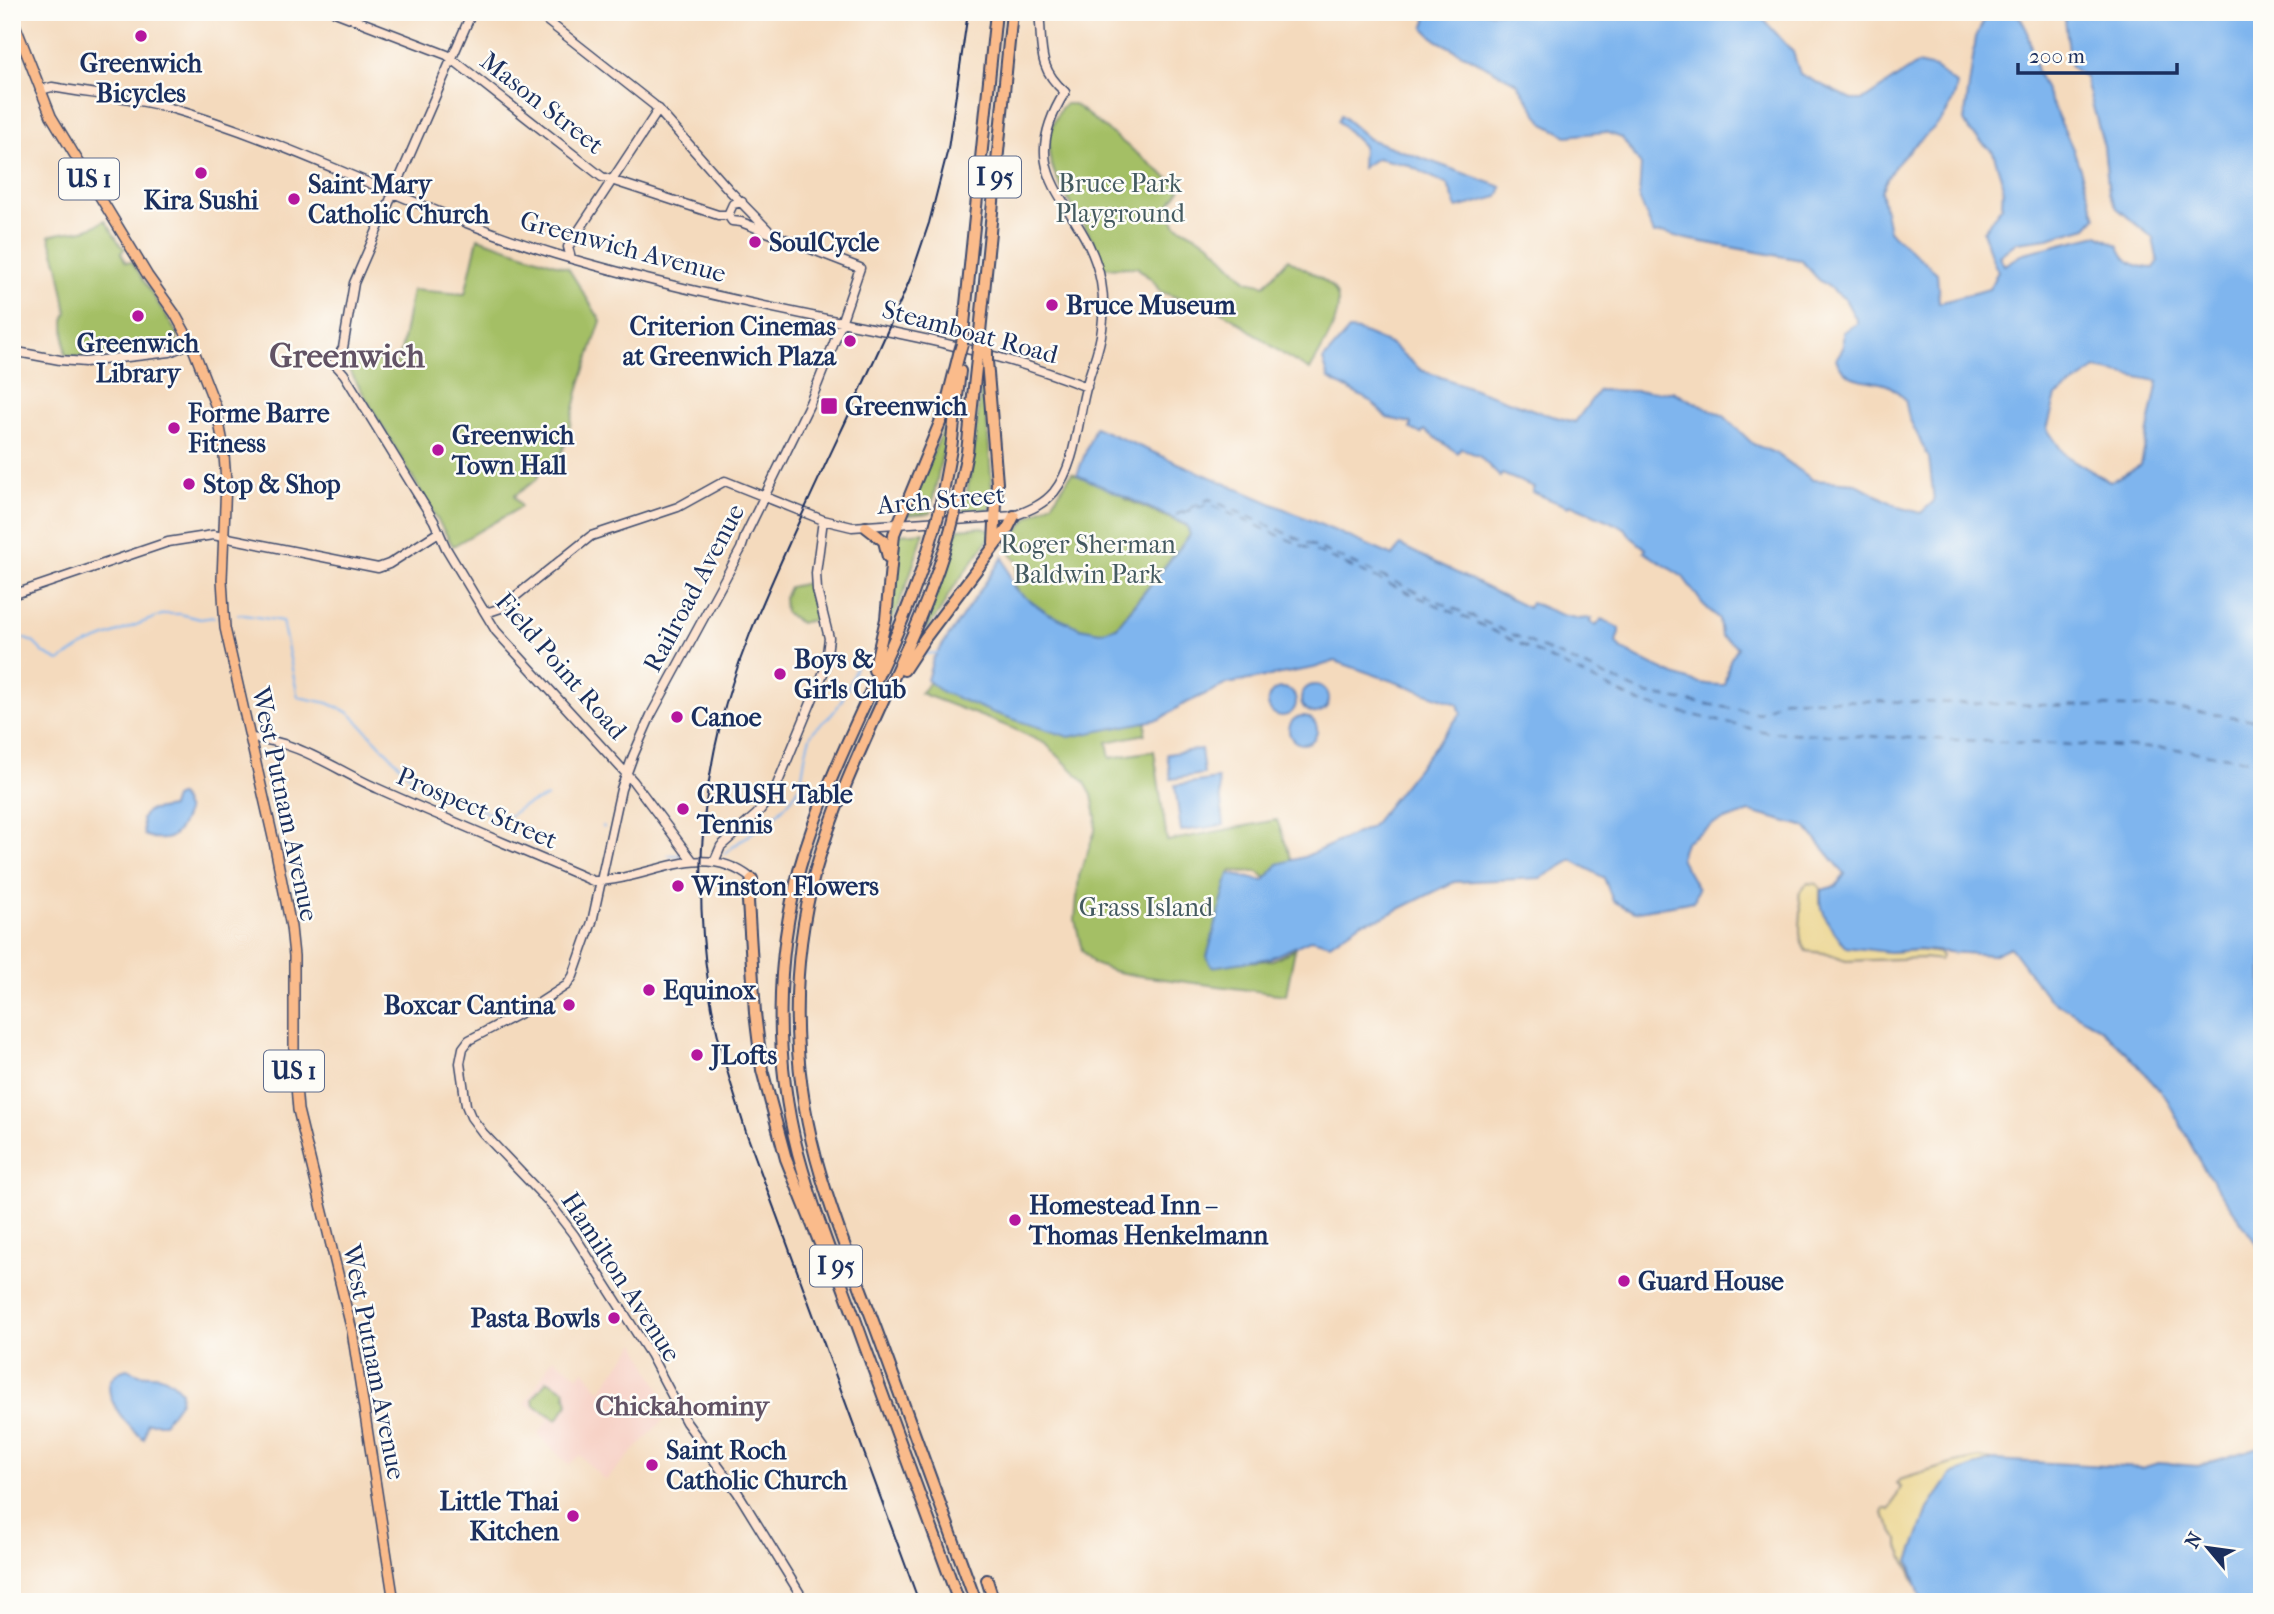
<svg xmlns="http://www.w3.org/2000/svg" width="2274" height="1614" font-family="'IM FELL French Canon',serif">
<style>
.built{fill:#f7d1c6}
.green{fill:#a4bf65;stroke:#607762;stroke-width:2}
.sand{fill:#eeda9e;stroke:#84847e;stroke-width:2}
.water{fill:#7fb5ee;stroke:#4d72a6;stroke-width:2;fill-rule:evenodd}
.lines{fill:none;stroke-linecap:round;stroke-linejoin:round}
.stream{stroke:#7fb5ee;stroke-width:2}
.ferry{stroke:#395789;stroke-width:2;stroke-dasharray:9 7;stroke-linecap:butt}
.secondary-casing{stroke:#3c496c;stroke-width:11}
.primary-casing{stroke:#3c496c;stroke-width:12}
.highway-casing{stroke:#3c496c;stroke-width:14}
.secondary{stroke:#fde4d1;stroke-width:8}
.primary{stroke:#fabb8b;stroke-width:9}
.highway{stroke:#fabb8b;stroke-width:10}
.rail{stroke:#1b2f5e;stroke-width:2}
.highway-bridge-casing{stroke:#3c496c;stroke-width:14;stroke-linecap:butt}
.highway-bridge{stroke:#fabb8b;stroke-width:10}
.poi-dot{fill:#b5179e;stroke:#fdfcf7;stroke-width:2.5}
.labels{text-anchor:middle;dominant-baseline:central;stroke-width:5;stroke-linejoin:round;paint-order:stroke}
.shield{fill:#fdfcf7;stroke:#5f6c8c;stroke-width:2}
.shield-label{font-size:24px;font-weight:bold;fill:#1b2f5e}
.poi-label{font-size:26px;font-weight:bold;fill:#1b2f5e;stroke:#fdfcf7;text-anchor:start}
.street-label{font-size:26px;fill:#1b2f5e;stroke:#fdfcf7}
.park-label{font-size:26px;fill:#445a60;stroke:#fdfcf7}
.neighbourhood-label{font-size:28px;font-weight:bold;fill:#625365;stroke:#fdfcf7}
.district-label{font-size:33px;font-weight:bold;fill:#625365;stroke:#fdfcf7}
</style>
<rect width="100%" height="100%" fill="#fdfcf7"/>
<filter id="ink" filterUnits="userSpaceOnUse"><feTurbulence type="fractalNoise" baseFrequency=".0143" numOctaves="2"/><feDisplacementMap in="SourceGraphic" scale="14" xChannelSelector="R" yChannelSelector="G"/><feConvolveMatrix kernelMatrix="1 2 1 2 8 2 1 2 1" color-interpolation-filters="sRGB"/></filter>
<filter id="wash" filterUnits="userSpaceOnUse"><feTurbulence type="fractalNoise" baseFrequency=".00686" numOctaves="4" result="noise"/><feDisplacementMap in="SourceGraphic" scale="28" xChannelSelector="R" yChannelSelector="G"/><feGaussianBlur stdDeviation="1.57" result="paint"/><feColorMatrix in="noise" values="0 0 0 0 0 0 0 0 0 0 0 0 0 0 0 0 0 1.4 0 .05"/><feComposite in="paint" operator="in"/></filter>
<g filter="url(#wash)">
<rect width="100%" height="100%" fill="#f4dabd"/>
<path class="built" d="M 636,1343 L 671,1412 L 605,1481 L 580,1455 L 568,1465 L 538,1434 L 549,1419 L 525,1404 L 553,1358 L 579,1376 L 584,1369 L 600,1391 Z"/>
<path class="green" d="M 1066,104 L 1074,104 L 1181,188 L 1167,209 L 1176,225 L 1210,243 L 1247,281 L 1265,285 L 1288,259 C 1301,268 1318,275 1330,285 C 1353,305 1321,349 1310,370 L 1287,357 L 1234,319 L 1200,300 L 1186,301 L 1159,291 C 1154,279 1146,276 1137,267 L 1103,268 C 1101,261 1099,254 1096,247 C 1079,209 1033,166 1054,122 C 1058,114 1059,108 1066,104 Z
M 105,220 L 121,246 L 125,248 L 121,253 L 126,262 L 132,262 L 178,335 L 176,344 L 76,357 L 65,355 L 64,321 L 67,312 L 58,265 L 49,236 C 72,229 83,235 105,220 Z
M 478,238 L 568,268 L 601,321 L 580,384 L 566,442 L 556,466 L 543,463 L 537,479 L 514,496 L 521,507 L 453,546 L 344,361 L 345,357 L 399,363 L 412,290 L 465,294 Z
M 982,377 L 984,378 L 993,503 L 989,509 L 963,512 L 973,459 Z
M 947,420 L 945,442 L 930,513 L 907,515 Z
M 1072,473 L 1126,496 L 1125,499 L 1187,526 L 1190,535 L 1116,627 C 1112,629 1106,632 1101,632 C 1081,633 1033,609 1020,594 C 1012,585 1017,573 1018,562 L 1013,557 L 1007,543 L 1029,517 L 1053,502 Z
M 983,527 L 990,530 L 990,537 L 949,594 L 942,608 L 927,629 L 925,628 L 958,529 Z
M 924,532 L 907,584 L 887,633 L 898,534 Z
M 808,583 L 817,619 L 800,623 L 785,612 L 784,598 L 789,587 Z
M 932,680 L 1146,719 L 1145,734 L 1107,742 L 1110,758 L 1154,751 L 1167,841 L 1277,820 L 1294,866 L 1271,882 L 1258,872 L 1232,871 L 1228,877 L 1218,964 L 1273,960 L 1295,949 L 1286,995 L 1133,975 L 1113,971 L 1094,964 L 1082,950 L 1075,920 L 1079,876 L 1095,831 L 1096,817 L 1092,795 L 1084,781 L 1046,744 L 1012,728 L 920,693 Z
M 547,1380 L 565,1390 L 568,1404 L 557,1420 L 534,1405 L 533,1399 Z"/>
<path class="sand" d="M 1808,883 L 1817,884 L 1820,888 L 1820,903 L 1889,952 L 1918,950 L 1939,953 L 1942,956 L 1940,960 L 1924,958 L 1846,961 L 1824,953 L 1806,951 C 1798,939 1800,927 1801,913 C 1802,900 1793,894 1808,883 Z
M 1980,1458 L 1993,1460 L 1979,1465 L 1909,1561 L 1916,1584 L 1899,1547 L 1899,1540 L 1883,1514 L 1885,1508 L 1890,1510 L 1901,1487 L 1896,1484 L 1899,1480 L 1955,1463 Z"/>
<path class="water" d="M 1428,12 L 1757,12 L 1793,52 L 1800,74 L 1852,100 L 1863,100 L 1917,64 L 1935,68 L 1957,85 C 1950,128 1916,136 1894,167 C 1889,174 1885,183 1881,191 L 1889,231 L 1937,273 L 1939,303 L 1989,289 L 1998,271 C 1990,259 1989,245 1983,231 L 2002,206 L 2003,184 L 1993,152 L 1969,130 L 1964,121 L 1976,37 L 1988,12 L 2012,12 L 2021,19 L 2026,28 L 2037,71 L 2074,151 L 2096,217 L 2087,227 L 2048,238 L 2017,242 L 1999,256 L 2004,265 L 2024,253 L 2098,235 L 2119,246 C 2125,263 2137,268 2154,268 L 2158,262 L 2153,238 L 2117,208 L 2109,193 L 2104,147 L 2085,77 L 2071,67 L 2064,12 L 2262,12 L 2262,1252 L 2202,1166 L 2167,1099 L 2129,1055 L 2100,1028 L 2048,998 L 2010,947 L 1993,955 L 1918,950 L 1889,952 L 1846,947 C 1832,930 1818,913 1821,890 L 1836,886 L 1845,874 L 1806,827 L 1750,812 L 1715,823 L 1685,842 L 1680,858 L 1698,889 L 1694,901 L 1634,912 L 1613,901 L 1604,878 L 1572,860 L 1541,878 L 1454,882 L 1381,918 L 1362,922 L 1330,944 L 1312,939 L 1270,958 L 1212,967 L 1207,957 L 1229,874 L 1264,881 L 1278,864 L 1304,857 L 1371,827 L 1461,713 L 1458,704 L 1335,661 L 1314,668 L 1227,684 L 1182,705 L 1160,719 L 1069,737 L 994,713 L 942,692 L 927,680 L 933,659 L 1003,557 L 1014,589 L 1047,613 L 1080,628 L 1100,632 L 1117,627 L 1190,535 L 1187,525 L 1077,475 L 1095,427 L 1393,556 L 1400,545 L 1528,608 L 1531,603 C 1543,606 1555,614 1566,616 C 1570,617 1574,617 1578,619 L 1592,618 L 1590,622 L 1596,626 L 1602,619 L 1620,629 L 1616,642 L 1620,648 C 1651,664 1688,687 1724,685 L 1730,660 L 1738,647 L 1721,636 L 1719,619 L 1703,604 L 1683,577 L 1644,552 L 1646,549 L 1631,537 L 1625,528 L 1570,504 L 1568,507 L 1532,492 L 1534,487 L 1502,474 L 1500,477 L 1479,456 L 1461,448 L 1458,453 L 1424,430 L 1421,434 L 1411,429 L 1411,423 L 1387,418 L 1372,402 L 1329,379 L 1323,360 L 1349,330 L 1359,331 L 1392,345 L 1421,370 L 1545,414 L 1575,422 L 1599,390 L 1673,392 L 1724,416 L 1753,444 L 1777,454 L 1813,480 L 1855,483 L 1899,507 L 1921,513 L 1934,501 L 1929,458 L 1909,418 L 1905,399 C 1900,394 1894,388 1887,385 C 1864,377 1848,385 1836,359 L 1843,348 L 1843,332 L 1858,323 L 1845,299 L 1818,279 L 1801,260 L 1686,239 L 1665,233 L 1654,234 L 1639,198 L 1641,165 L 1622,138 L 1606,132 L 1567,136 L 1544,124 L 1517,83 L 1436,40 L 1424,28 ZM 2096,369 L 2158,381 L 2141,465 L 2110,482 L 2065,455 L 2047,429 L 2056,396 Z
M 1341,115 L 1369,139 L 1502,187 L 1498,197 L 1457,208 L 1448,185 L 1408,165 L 1377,158 L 1362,168 L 1363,146 L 1338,121 Z
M1301 699a14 14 0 1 1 28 0a14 14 0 1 1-28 0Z
M1268 702a14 14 0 1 1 28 0a14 14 0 1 1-28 0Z
M1289 730a14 14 0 1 1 28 0a14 14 0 1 1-28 0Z
M 1201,749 L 1204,774 L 1171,779 L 1167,754 Z
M 1218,779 L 1224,825 L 1181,831 L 1175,785 Z
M 180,795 L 187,811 C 179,835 170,846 144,835 L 142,819 L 147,811 L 171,807 L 174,798 Z
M 127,1369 C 151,1383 157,1364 181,1391 L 180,1401 L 164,1423 L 147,1423 L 144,1439 C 126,1427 86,1379 127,1369 Z
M 2262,1446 L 2262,1602 L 1922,1602 L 1909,1561 L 1928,1509 L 1951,1475 L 1993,1460 L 2142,1468 L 2158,1463 L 2198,1466 Z"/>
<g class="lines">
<path class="stream" d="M 238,614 L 282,621 L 298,697 L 328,703 L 350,713 L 409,775 L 494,816 L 509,816 L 523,806 L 547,797
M 12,634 L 33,642 L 45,654 L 59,661 L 85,645 L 164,614 L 180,614 L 200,619 L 214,617
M 922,654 L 937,653
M 603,826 L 604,827
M 724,854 C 747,834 780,818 797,791 C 805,778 803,749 812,733 C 817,726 826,721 832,714 C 845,700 851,679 858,661 L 864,658
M 668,855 L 681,855"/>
<path class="ferry" d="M 1183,513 L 1208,504 L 1477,623 L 1641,703 L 1766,732 L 2176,749 L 2262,762
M 1176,515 L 1209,499 L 1646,694 L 1759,713 L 1784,699 L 2172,708 L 2262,721"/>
</g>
</g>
<g filter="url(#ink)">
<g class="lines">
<g class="secondary-casing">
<path id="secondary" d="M 335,12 L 447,55 L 602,177 L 718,215 L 728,215 L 732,221 L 741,222 L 860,268 L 834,343 L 810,403 L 746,534 L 741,549 L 651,715 L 633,756 L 621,789 L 592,922 L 573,976 L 567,985 L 536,1005 L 469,1040 L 463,1048 L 460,1063 L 466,1105 L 471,1117 L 483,1133 L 548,1201 L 574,1235 L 650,1354 L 686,1422 L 738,1493 L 805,1602
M 472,12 L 354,283 L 343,348 L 334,363 L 344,374 L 434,521 L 446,548 L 496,631 L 633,781 L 692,860
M 536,12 L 654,105 L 729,190 L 771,233
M 40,90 L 52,87 C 91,94 132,97 170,108 C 302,146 424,214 555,254 C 652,283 752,304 851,324 C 934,340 1008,356 1087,387
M 728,215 L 733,204 L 742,202
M 571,258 L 568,247 L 659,109
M 12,351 L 60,360 L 85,362 L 170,352 L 191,343
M 12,595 L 168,542 L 213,535 L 378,568 L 389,564 L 439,532
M 483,609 L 489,612 L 501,608 L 591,536 L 678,507 L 725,481 L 823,520 L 852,527 L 1014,516 C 1029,510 1043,505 1054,492 C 1078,462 1077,416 1088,381 C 1093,363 1100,348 1102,329 C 1104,313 1104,298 1101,282 C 1086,201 1009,182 1065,92 C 1036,67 1043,46 1039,12
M 250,738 C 298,740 337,771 379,789 C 450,821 522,850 593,881 C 649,881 701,838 752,879
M 715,860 L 721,846 L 757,814 L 774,792 L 825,669 L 829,638 L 817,590 L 816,573 L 823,520"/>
</g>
<g class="primary-casing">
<path id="primary" d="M 12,17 L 51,116 L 148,276 L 175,314 L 191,343 L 216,407 L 223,443 L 226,481 L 222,579 L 225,628 L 274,842 L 291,927 L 294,956 L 294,1062 L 298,1110 L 352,1331 L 394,1602"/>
</g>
<g class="highway-casing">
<path id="highway" d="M 979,342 L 1012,12
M 962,344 L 996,12
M 987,361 L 997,483 L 994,543
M 955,512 L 967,452 L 977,359
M 939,513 L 951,449 L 960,371
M 866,527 L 884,541 L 888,557
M 951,528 C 918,648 848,753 815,872 C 790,965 791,1065 816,1158 C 833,1220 858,1280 880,1340 C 912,1427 944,1515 976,1602
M 934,530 C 902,647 833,750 800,867 C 775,959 774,1060 798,1153 C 815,1217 841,1279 863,1341 C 895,1428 927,1515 959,1602
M 874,670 L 886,619 L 894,534 L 944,413 L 959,354
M 904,670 L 925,638 L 1008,528 L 1014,516
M 752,879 L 748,901 L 755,1013 L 762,1070 L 786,1159 L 826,1259
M 987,1580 L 994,1602"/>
</g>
<use href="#secondary" class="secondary"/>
<use href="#primary" class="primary"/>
<use href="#highway" class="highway"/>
<path class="rail" d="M 919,1602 L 746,1132 C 731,1085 716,1038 709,989 C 696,902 699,811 720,726 C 735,664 761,606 787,548 C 827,458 872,370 910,279 L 929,223 L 948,149 L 968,12"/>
<g class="highway-bridge-casing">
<path id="highway-bridge" d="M 987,344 L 987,361
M 959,354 L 962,344
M 977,359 L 979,342
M 951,528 L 955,512
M 934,530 L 939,513"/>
</g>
<use href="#highway-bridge" class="highway-bridge"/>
</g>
</g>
<g class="poi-dot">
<circle cx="141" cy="36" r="7"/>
<circle cx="201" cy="173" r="7"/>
<circle cx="294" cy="199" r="7"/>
<circle cx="755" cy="242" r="7"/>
<circle cx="1052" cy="305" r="7"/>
<circle cx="138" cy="316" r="7"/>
<circle cx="850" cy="341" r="7"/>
<rect x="820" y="397" width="18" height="18" rx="3.5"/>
<circle cx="174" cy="428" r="7"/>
<circle cx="438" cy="450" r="7"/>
<circle cx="189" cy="484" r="7"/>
<circle cx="780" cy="674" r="7"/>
<circle cx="677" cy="717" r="7"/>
<circle cx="683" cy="809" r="7"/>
<circle cx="678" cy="886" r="7"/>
<circle cx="649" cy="990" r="7"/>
<circle cx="569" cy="1005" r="7"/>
<circle cx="697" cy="1055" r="7"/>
<circle cx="1015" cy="1220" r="7"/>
<circle cx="1624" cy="1281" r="7"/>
<circle cx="614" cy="1318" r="7"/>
<circle cx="652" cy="1465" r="7"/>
<circle cx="573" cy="1516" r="7"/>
</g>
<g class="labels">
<g class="shield">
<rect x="969" y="156.5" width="52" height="41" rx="5"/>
<rect x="59" y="158.5" width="60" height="41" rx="5"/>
<rect x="264" y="1050.5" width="60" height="41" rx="5"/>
<rect x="810" y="1245.5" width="52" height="41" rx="5"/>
</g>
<g class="shield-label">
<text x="995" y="177">I 95</text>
<text x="89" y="179">US 1</text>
<text x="294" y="1071">US 1</text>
<text x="836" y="1266">I 95</text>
</g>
<g class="poi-label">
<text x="141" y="63" text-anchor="middle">Greenwich<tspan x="141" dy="30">Bicycles</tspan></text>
<text x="308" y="184">Saint Mary<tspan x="308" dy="30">Catholic Church</tspan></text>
<text x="201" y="200" text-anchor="middle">Kira Sushi</text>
<text x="769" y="242">SoulCycle</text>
<text x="1066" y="305">Bruce Museum</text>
<text x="836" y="326" text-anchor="end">Criterion Cinemas<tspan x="836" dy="30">at Greenwich Plaza</tspan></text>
<text x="138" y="343" text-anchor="middle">Greenwich<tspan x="138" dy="30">Library</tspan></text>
<text x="845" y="406">Greenwich</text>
<text x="188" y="413">Forme Barre<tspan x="188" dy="30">Fitness</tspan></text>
<text x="452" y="435">Greenwich<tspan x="452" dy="30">Town Hall</tspan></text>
<text x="203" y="484">Stop &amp; Shop</text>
<text x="794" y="659">Boys &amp;<tspan x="794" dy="30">Girls Club</tspan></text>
<text x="691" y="717">Canoe</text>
<text x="697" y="794">CRUSH Table<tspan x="697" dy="30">Tennis</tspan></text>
<text x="692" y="886">Winston Flowers</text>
<text x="663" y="990">Equinox</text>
<text x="555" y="1005" text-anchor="end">Boxcar Cantina</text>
<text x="711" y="1055">JLofts</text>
<text x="1029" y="1205">Homestead Inn –<tspan x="1029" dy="30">Thomas Henkelmann</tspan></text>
<text x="1638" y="1281">Guard House</text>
<text x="600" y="1318" text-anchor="end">Pasta Bowls</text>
<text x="666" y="1450">Saint Roch<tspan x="666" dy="30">Catholic Church</tspan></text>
<text x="559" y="1501" text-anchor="end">Little Thai<tspan x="559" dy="30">Kitchen</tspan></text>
</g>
<g class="street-label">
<text transform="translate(542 103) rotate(38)">Mason Street</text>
<text transform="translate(623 247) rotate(15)">Greenwich Avenue</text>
<text transform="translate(970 332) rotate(15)">Steamboat Road</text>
<text transform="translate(941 500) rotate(-5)">Arch Street</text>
<text transform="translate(694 588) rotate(-62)">Railroad Avenue</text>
<text transform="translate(561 666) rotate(49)">Field Point Road</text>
<text transform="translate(285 804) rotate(78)">West Putnam Avenue</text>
<text transform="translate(477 808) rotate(23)">Prospect Street</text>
<text transform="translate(621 1277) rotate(57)">Hamilton Avenue</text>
<text transform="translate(374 1362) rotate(79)">West Putnam Avenue</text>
</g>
<g class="park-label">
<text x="1120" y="183">Bruce Park<tspan x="1120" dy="30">Playground</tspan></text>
<text x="1088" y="544">Roger Sherman<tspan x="1088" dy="30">Baldwin Park</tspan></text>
<text x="1146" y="907">Grass Island</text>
</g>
<g class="neighbourhood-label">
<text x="682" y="1405">Chickahominy</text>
</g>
<g class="district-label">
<text x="347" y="356">Greenwich</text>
</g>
</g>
<rect width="2274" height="1614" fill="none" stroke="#fdfcf7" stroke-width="42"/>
<g transform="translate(2208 1548) rotate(299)" stroke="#fdfcf7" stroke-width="5" paint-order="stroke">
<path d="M0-5L12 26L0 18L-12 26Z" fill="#1b2f5e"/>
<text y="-10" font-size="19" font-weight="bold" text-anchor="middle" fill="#1b2f5e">N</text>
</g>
<path d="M2018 63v10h159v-10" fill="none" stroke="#1b2f5e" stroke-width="3.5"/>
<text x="2029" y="63" font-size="21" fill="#1b2f5e" stroke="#fdfcf7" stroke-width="5" paint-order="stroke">200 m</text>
</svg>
